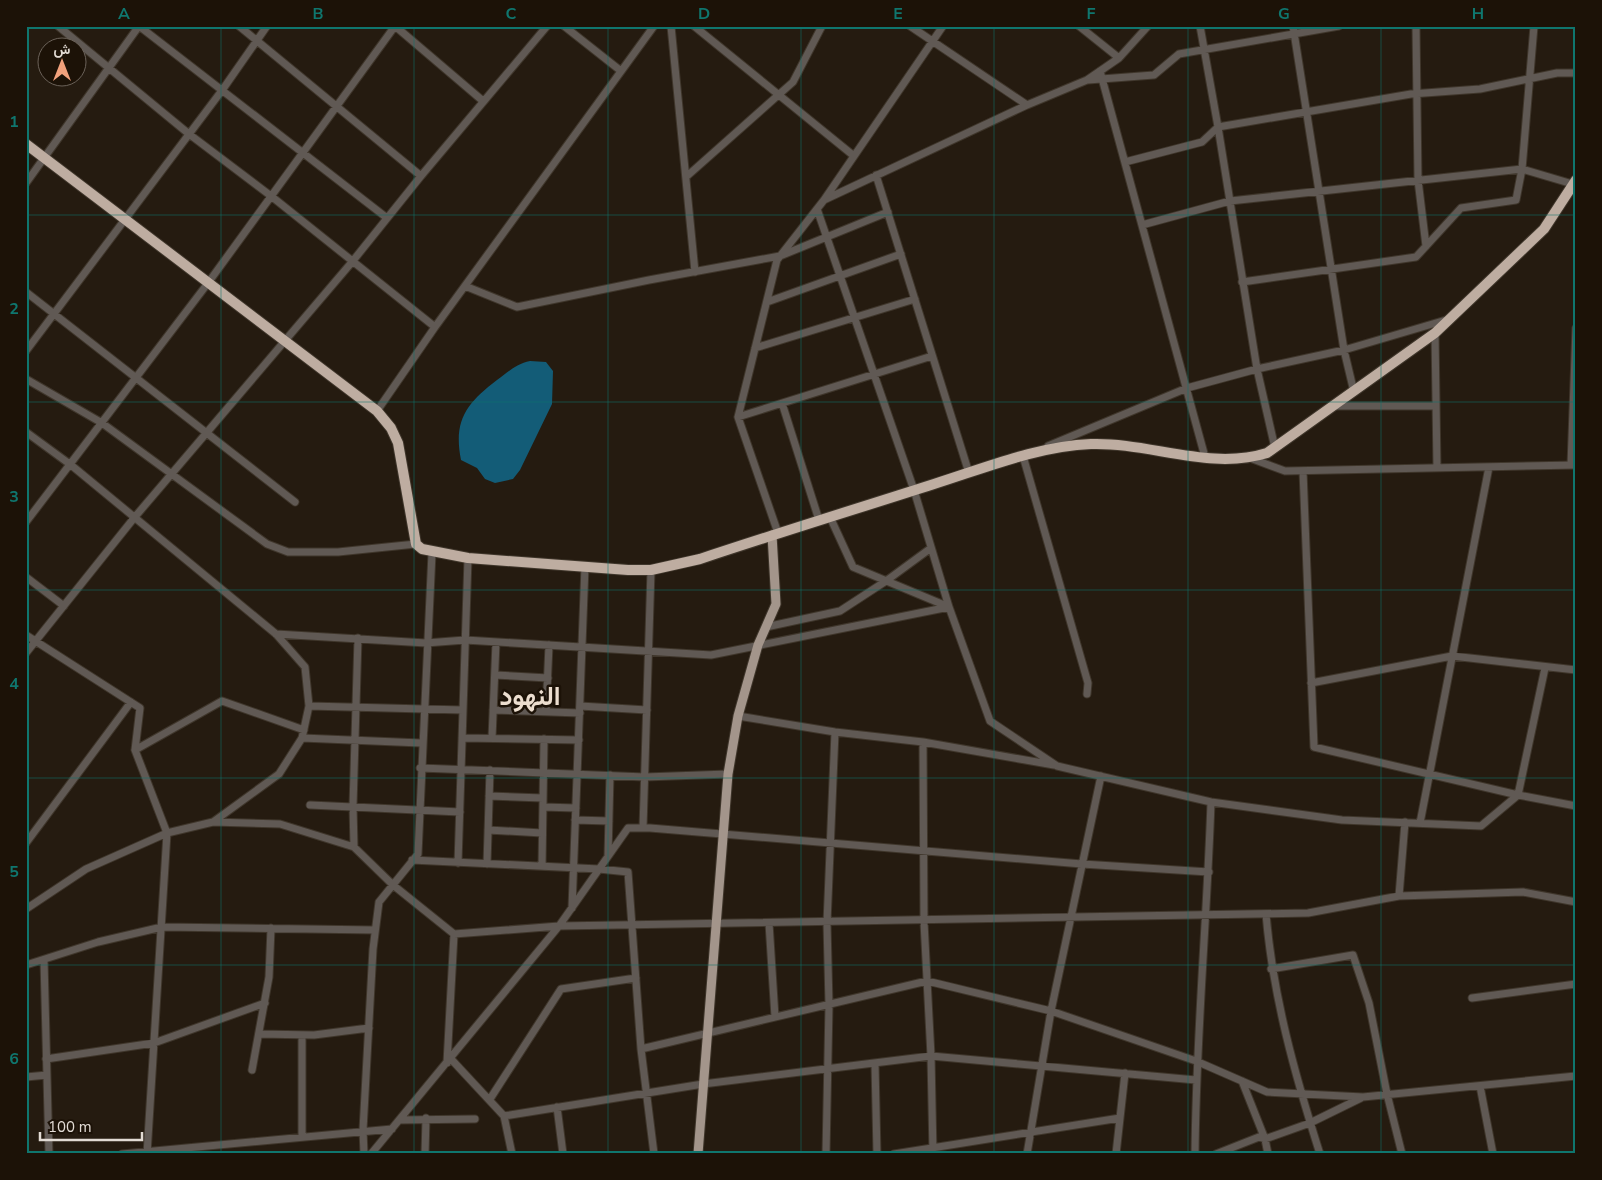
<svg xmlns="http://www.w3.org/2000/svg" width="1602" height="1180" font-family="'Nunito Sans',Vazirmatn,sans-serif">
<style>
.water{fill:#135c77}
.lines{fill:none;stroke-linecap:round;stroke-linejoin:round}
.minor-casing{stroke:#3f362b;stroke-width:9}
.major-casing{stroke:#3f362b;stroke-width:11}
.highway-casing{stroke:#3f362b;stroke-width:12}
.minor{stroke:#605954;stroke-width:7}
.major{stroke:#a3958b;stroke-width:9}
.highway{stroke:#beada1;stroke-width:10}
.grid{fill:none;stroke:#0f766e;stroke-width:1;stroke-opacity:0.55}
.labels{text-anchor:middle;dominant-baseline:central;stroke-width:5;stroke-linejoin:round;paint-order:stroke}
.town-label{font-size:26px;font-weight:bold;fill:#ecdecf;stroke:#1c1207}
.neatline{fill:none;stroke:#0f766e;stroke-width:2}
.grid-label{font-size:16px;text-anchor:middle;font-weight:bold;fill:#0f766e}
</style>
<rect width="100%" height="100%" fill="#251b10"/>
<path class="water" d="M 530,361 L 546,362 L 553,371 L 552,404 L 520,470 L 513,479 L 495,483 L 485,479 L 477,468 L 461,460 C 453,420 467,403 497,380 C 508,372 516,364 530,361 Z"/>
<g class="lines">
<g class="minor-casing">
<path id="minor" d="M 58,26 L 189,134 L 271,196 L 435,327
M 139,26 L 387,218
M 239,26 L 421,176
M 395,26 L 483,101
M 564,26 L 621,71
M 671,26 L 695,272
M 694,26 L 854,156
M 910,26 L 1027,105
M 1079,26 L 1119,58
M 1200,26 L 1218,127 L 1257,369 L 1275,448
M 1293,26 L 1344,350 L 1354,392
M 1416,26 L 1418,180 L 1426,246
M 1100,71 L 1205,457
M 1088,80 L 1154,75 L 1179,54 L 1339,26
M 1125,162 L 1202,142 L 1218,127 L 1411,94 L 1480,89 L 1557,73 L 1576,73
M 876,175 L 969,473
M 686,177 L 793,82 L 822,26
M 26,183 L 139,26
M 824,200 L 943,26
M 1142,225 L 1230,201 L 1522,169 L 1576,185
M 1242,282 L 1416,257 L 1461,208 L 1516,200 L 1522,169 L 1534,26
M 465,286 L 517,307 L 649,280 L 780,256 L 888,212
M 26,292 L 295,502
M 767,302 L 901,254
M 1435,333 L 1437,468
M 755,348 L 915,299
M 26,351 L 223,89 L 267,26
M 26,379 L 102,423 L 267,544 L 288,552 L 338,552 L 416,544
M 782,403 L 819,520
M 1334,406 L 1436,406
M 377,411 L 435,327 L 654,26
M 738,417 L 932,356
M 26,432 L 71,465 L 276,634 L 305,667 L 309,706 L 302,738 L 279,774 L 213,822
M 1048,446 L 1187,388 L 1257,369 L 1344,350 L 1446,320
M 1023,456 L 1088,683 L 1087,694
M 1250,458 L 1285,471 L 1576,465
M 1571,465 L 1576,328
M 1303,471 L 1314,747 L 1518,795 L 1545,668
M 830,517 L 853,567 L 949,607 L 990,721 L 1057,766 L 1211,802 L 1342,820 L 1481,826 L 1518,795 L 1576,806
M 26,522 L 208,283 L 395,26
M 778,533 L 738,417 L 777,260 L 824,200 L 1027,105 L 1087,80 L 1119,58 L 1148,26
M 26,577 L 64,606
M 766,627 L 840,611 L 886,581 L 931,548
M 276,634 L 426,643 L 465,640 L 711,655 L 949,607 L 914,490 L 817,209
M 26,635 L 140,708 L 135,750 L 167,833 L 147,1154
M 26,653 L 134,518 L 352,262 L 421,176 L 547,26
M 495,675 L 548,678
M 1311,683 L 1452,656 L 1576,670
M 309,706 L 463,710
M 580,706 L 647,710
M 493,710 L 580,713
M 546,712 L 549,645
M 738,716 L 835,732 L 923,742 L 1054,765
M 302,738 L 421,743
M 462,738 L 579,740
M 492,738 L 496,642
M 923,742 L 924,922 L 931,1056 L 933,1154
M 135,750 L 222,701 L 304,730
M 420,768 L 645,777 L 728,774
M 489,796 L 543,798
M 310,805 L 460,812
M 543,807 L 576,808
M 575,820 L 609,821
M 1420,823 L 1489,467
M 643,828 L 651,570
M 488,830 L 542,833
M 26,843 L 131,702
M 354,847 L 353,806 L 358,638
M 608,856 L 610,775
M 412,860 L 599,869 L 628,872 L 641,1049 L 654,1154
M 458,863 L 468,558
M 487,864 L 490,770
M 542,866 L 544,739
M 1399,896 L 1405,822
M 572,908 L 585,566
M 26,909 L 86,869 L 167,833 L 213,822 L 280,824 L 354,847 L 393,885 L 454,934 L 447,1063
M 1266,914 C 1273,997 1295,1075 1320,1154
M 769,923 L 775,1017
M 454,934 L 559,926 L 1308,913 L 1399,896 L 1523,892 L 1576,902
M 44,960 L 49,1154
M 26,965 L 98,942 L 162,927 L 375,930
M 1271,969 L 1353,955 L 1369,1003 L 1387,1094 L 1402,1154
M 1472,998 L 1576,984
M 259,1034 L 314,1035 L 369,1028
M 302,1035 L 302,1136
M 641,1049 L 927,981 L 1051,1011 L 1196,1061 L 1267,1092 L 1363,1097 L 1576,1076
M 46,1059 L 154,1043 L 265,1003
M 451,1059 L 504,1116 L 512,1154
M 875,1064 L 877,1154
M 252,1070 L 269,977 L 271,928
M 26,1077 L 47,1075
M 1242,1081 L 1265,1139 L 1268,1154
M 1480,1086 L 1493,1154
M 490,1099 L 561,989 L 636,978
M 557,1107 L 563,1154
M 504,1116 L 703,1084 L 931,1056 L 1196,1080
M 400,1120 L 475,1119
M 122,1154 L 392,1129
M 364,1154 L 363,1130 L 373,949 L 379,902 L 418,854 L 432,553
M 371,1154 L 559,926 L 628,828 L 650,828 L 1082,864 L 1209,872
M 425,1154 L 426,1118
M 826,1154 L 829,1005 L 827,923 L 835,732
M 894,1154 L 1120,1118
M 1027,1154 L 1051,1011 L 1101,776
M 1116,1154 L 1125,1073
M 1195,1154 C 1196,1036 1207,920 1211,802
M 1216,1154 L 1259,1137 L 1265,1139 L 1310,1123 L 1361,1098"/>
</g>
<g class="major-casing">
<path id="major" d="M 698,1154 L 728,774 L 738,716 L 758,645 L 776,604 L 772,535"/>
</g>
<g class="highway-casing">
<path id="highway" d="M 26,144 L 377,411 L 391,428 L 398,443 L 416,544 L 422,549 L 468,558 L 628,570 L 651,570 L 700,559 C 778,533 856,509 934,484 C 985,468 1038,446 1091,444 C 1149,442 1210,471 1267,453 L 1435,333 L 1544,229 L 1576,180"/>
</g>
<use href="#minor" class="minor"/>
<use href="#major" class="major"/>
<use href="#highway" class="highway"/>
</g>
<path class="grid" d="M 221,26 L 221,1154M 414,26 L 414,1154M 608,26 L 608,1154M 801,26 L 801,1154M 994,26 L 994,1154M 1188,26 L 1188,1154M 1381,26 L 1381,1154M 26,215 L 1576,215M 26,402 L 1576,402M 26,590 L 1576,590M 26,778 L 1576,778M 26,965 L 1576,965"/>
<g class="labels">
<g class="town-label">
<text x="530" y="696">النهود</text>
</g>
</g>
<rect width="1602" height="1180" fill="none" stroke="#1c1207" stroke-width="55"/>
<g transform="translate(62 62)"><circle r="24" fill="#1c1207" stroke="#6b6259"/>
<path d="M0-4L9 19L0 12L-9 19Z" fill="#f1a17c"/>
<text y="-8" font-size="14" font-weight="bold" text-anchor="middle" fill="#e2dbd4">ش</text>
</g>
<path d="M40 1132v8h102v-8" fill="none" stroke="#e2dbd4" stroke-width="2.5"/>
<text x="48" y="1132" font-size="15" fill="#e2dbd4" stroke="#1c1207" stroke-width="4" paint-order="stroke">100 m</text>
<rect x="28" y="28" width="1546" height="1124" class="neatline"/>
<g class="grid-label">
<text x="124" y="19">A</text>
<text x="318" y="19">B</text>
<text x="511" y="19">C</text>
<text x="704" y="19">D</text>
<text x="898" y="19">E</text>
<text x="1091" y="19">F</text>
<text x="1284" y="19">G</text>
<text x="1478" y="19">H</text>
<text x="14" y="127">1</text>
<text x="14" y="314">2</text>
<text x="14" y="502">3</text>
<text x="14" y="689">4</text>
<text x="14" y="877">5</text>
<text x="14" y="1064">6</text>
</g>
</svg>
